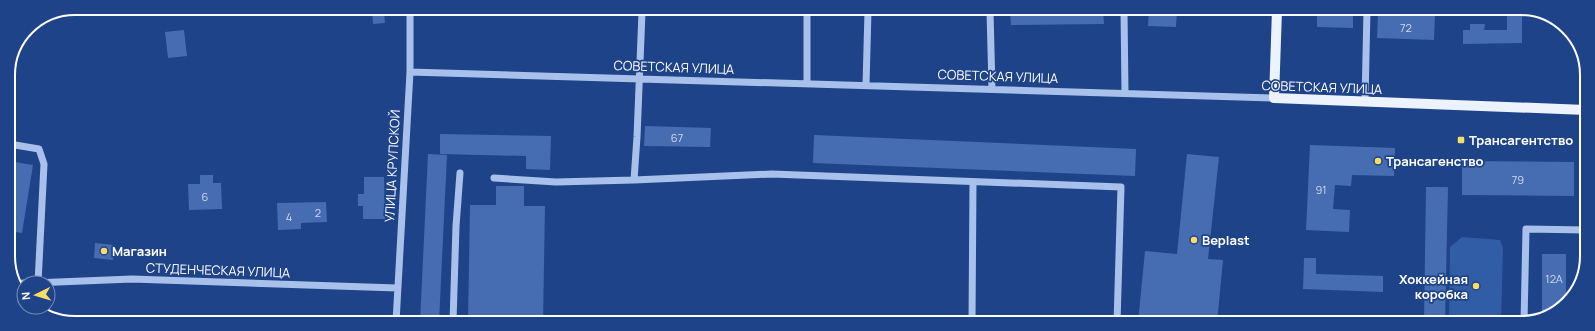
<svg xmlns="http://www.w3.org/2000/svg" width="1595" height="331" font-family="Manrope,sans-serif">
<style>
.pitch{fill:#315ca6}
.building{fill:#466db1}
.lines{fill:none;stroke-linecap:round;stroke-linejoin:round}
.minor{stroke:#a8c1eb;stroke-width:7}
.major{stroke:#ecf2fe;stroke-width:10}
.poi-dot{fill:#fbdc66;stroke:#1e4388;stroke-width:1.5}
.labels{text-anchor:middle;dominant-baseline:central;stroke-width:3.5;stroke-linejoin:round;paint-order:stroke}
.number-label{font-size:11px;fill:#d1daec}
.street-label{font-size:13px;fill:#fff;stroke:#1e4388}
.poi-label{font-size:13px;font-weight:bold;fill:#fff;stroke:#1e4388;text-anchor:start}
.rim{fill:none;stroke:#fff;stroke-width:2}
</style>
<rect width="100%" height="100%" fill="#1e4388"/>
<path class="pitch" d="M 1462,237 L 1500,240 L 1503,248 L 1501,323 L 1449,323 L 1450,247 Z"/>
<path class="building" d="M 1507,9 L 1522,9 L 1522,43 L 1463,44 L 1463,30 L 1470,30 L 1470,24 L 1485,24 L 1484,30 L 1507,30 Z
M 1103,10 L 1104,24 L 1011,25 L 1010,11 Z
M 1149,10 L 1177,10 L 1176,27 L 1148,26 Z
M 1317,10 L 1353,10 L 1353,28 L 1317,27 Z
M 372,12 L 384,12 L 385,23 L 373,24 Z
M 1378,13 L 1435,15 L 1434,40 L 1377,38 Z
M 184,30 L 187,56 L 168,58 L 165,32 Z
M 645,126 L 711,128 L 710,147 L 644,146 Z
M 440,134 L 551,136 L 550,170 L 526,169 L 526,156 L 440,154 Z
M 814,135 L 1136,149 L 1135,176 L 813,163 Z
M 1310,145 L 1395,148 L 1394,176 L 1352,175 L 1351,186 L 1335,185 L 1333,209 L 1350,210 L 1349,232 L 1306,230 Z
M 428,154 L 447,155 L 439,322 L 420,322 Z
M 1187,154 L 1219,157 L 1208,259 L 1223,260 L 1217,323 L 1138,323 L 1145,251 L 1177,254 Z
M 9,161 L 33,165 L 22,233 L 9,231 Z
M 1462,161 L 1574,162 L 1574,196 L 1462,195 Z
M 200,175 L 213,175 L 213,183 L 221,183 L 222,209 L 189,210 L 188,184 L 200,184 Z
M 364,177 L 384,177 L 385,219 L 363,219 L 363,206 L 358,206 L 358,194 L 364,194 Z
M 496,186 L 524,186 L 524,206 L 545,206 L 543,322 L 468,322 L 470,205 L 496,205 Z
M 1426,187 L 1448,187 L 1445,323 L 1424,323 Z
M 326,202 L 327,222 L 301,223 L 301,229 L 278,230 L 277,203 Z
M 95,243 L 114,245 L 113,260 L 94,258 Z
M 1542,254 L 1566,254 L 1566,303 L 1564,306 L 1542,316 Z
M 1304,258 L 1316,258 L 1316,274 L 1383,276 L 1383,292 L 1303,289 Z"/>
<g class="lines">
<path class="minor" d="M 1124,10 L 1125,93
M 807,11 L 807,83
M 990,11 L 992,89
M 410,72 L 1274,98
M 866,85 L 868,11
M 1365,101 L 1367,10
M 9,144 L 39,149 L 44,164 L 38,283
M 494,178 L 556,182 L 634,180 L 772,174 L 1121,187 L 1117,323
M 634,180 L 637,137 L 642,12
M 33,283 L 132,279 L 397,288
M 17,284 L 24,283
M 396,322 L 410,72 L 410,12
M 453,322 L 456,226 L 460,173
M 972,322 L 973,182
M 1524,323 L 1526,229 L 1586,230"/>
<path class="major" d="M 1277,10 L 1274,98 L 1586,110"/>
</g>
<g class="poi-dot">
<rect x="1457" y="136" width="8" height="8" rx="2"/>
<circle cx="1378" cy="161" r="4"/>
<circle cx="1194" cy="240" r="4"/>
<circle cx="104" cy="251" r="4"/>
<circle cx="1476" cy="286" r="4"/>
</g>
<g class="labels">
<g class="number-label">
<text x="1406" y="27">72</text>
<text x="677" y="137">67</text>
<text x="1518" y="179">79</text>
<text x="1321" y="189">91</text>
<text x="205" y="196">6</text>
<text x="318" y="212">2</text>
<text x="289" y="216">4</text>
<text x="1554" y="278">12А</text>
</g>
<g class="street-label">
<text transform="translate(674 67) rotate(2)">СОВЕТСКАЯ УЛИЦА</text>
<text transform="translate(998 76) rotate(2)">СОВЕТСКАЯ УЛИЦА</text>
<text transform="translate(1322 87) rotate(2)">СОВЕТСКАЯ УЛИЦА</text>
<text transform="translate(392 166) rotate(-87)">УЛИЦА КРУПСКОЙ</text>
<text transform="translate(218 270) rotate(2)">СТУДЕНЧЕСКАЯ УЛИЦА</text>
</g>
<g class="poi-label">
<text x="1469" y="140">Трансагентство</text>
<text x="1386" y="161">Трансагенство</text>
<text x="1202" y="240">Beplast</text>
<text x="112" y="251">Магазин</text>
<text x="1468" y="279" text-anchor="end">Хоккейная<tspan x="1468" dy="15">коробка</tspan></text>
</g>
</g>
<path d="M0 0H1595V331H0ZM75 15H1520A60 60 0 0 1 1580 75V256A60 60 0 0 1 1520 316H75A60 60 0 0 1 15 256V75A60 60 0 0 1 75 15Z" fill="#1e4388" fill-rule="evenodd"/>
<path class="rim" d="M75 15H1520A60 60 0 0 1 1580 75V256A60 60 0 0 1 1520 316H75A60 60 0 0 1 15 256V75A60 60 0 0 1 75 15Z"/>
<g transform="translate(36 295) rotate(265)"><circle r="19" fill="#1e4388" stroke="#788eb8"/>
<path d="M0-3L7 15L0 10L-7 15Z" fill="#fbdc66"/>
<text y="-6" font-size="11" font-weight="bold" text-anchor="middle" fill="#ffffff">N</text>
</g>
</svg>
